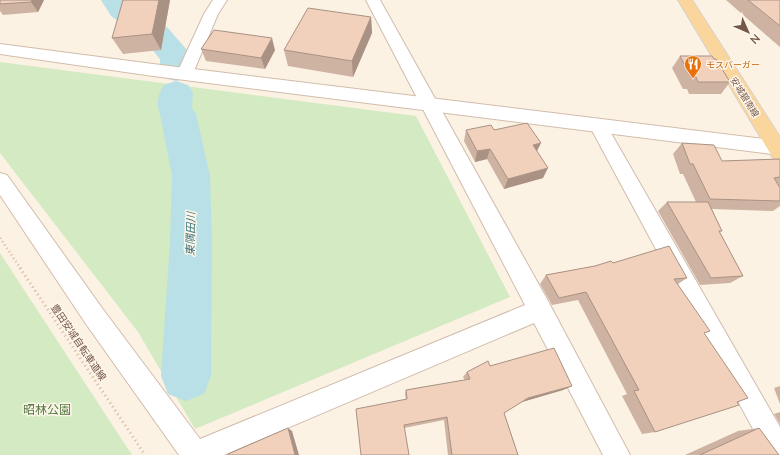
<svg xmlns="http://www.w3.org/2000/svg" width="780" height="455" font-family="Lato,'Noto Sans JP',sans-serif">
<style>
.green{fill:#d3eac2}
.lines{fill:none;stroke-linecap:round;stroke-linejoin:round}
.river{fill:#b8e0e6;fill-rule:evenodd}
.street-casing{stroke:#d0bcad;stroke-width:2}
.secondary-casing{stroke:#d3bcaa;stroke-width:2}
.primary-casing{stroke:#d8d0cc;stroke-width:2}
.path-far1{stroke:#d6b39f;stroke-width:2.5;stroke-dasharray:1 3;stroke-linecap:butt}
.path{stroke:#d6b39f;stroke-width:3;stroke-dasharray:1 3.5;stroke-linecap:butt}
.street{fill:#fff;fill-rule:evenodd}
.secondary{fill:#fff;fill-rule:evenodd}
.primary{fill:#fbd69c;fill-rule:evenodd}
.wall{fill:#cfb3a2}
.shaded-wall{fill:#a99284}
.building{fill:#f1d0bc;stroke:#a99284}
.labels{text-anchor:middle;dominant-baseline:central;stroke-width:3;stroke-linejoin:round;paint-order:stroke}
.far-food-label{font-size:9px;fill:#c56008;stroke:#fff6ea;text-anchor:start}
.far-street-label{font-size:9px;fill:#74584a;stroke:#fff6ea}
.street-label{font-size:10px;fill:#74584a;stroke:#fff6ea}
.water-label{font-size:11px;font-style:italic;fill:#407781;stroke:#fff6ea}
.near-park-label{font-size:12px;fill:#537a42;stroke:#fff6ea}
</style>
<rect width="100%" height="100%" fill="#fcf2e4"/>
<path class="green" d="M 0,62 L 416,116 L 510,297 L 195,429 L 138,332 L 0,153 Z
M 0,253 L 132,455 L 0,455 Z"/>
<g class="lines">
<path class="river" d="M 101,0 L 129,0 L 132,4 L 167,27 L 187,50 L 192,57 L 192,70 L 188,78 L 176,81 L 164,78 L 160,70 L 160,59 L 145,41 L 111,16 Z
M 176,81 L 188,85 L 193,93 L 192,108 L 196,114 L 210,176 L 212,242 L 211,376 L 204,394 L 186,401 L 168,394 L 161,376 L 170,242 L 172,176 L 160,114 C 156,104 158,94 164,85 Z"/>
<g class="street-casing">
<path id="street" d="M 213,0 L 227,0 L 218,14 L 193,73 L 191,77 L 185,78 L 179,77 L 177,73 L 204,14 Z
M 366,0 L 380,0 L 548,301 L 630,455 L 603,455 L 534,323 L 224,455 L 179,455 L 86,324 L 0,195 L 0,173 L 7,175 L 102,308 L 200,439 L 525,305 Z
M 598,119 L 604,121 L 780,427 L 780,455 L 767,455 L 589,125 L 592,121 Z"/>
</g>
<g class="secondary-casing">
<path id="secondary" d="M 0,44 L 153,64 L 780,141 L 780,155 L 153,76 L 0,54 Z"/>
</g>
<g class="primary-casing">
<path id="primary" d="M 678,0 L 692,0 L 780,137 L 780,161 L 773,158 Z"/>
</g>
<path class="path-far1" d="M 0,238 L 21,269"/>
<path class="path" d="M 20,268 L 145,455"/>
<use href="#street" class="street"/>
<use href="#secondary" class="secondary"/>
<use href="#primary" class="primary"/>
</g>
<path class="wall" d="M 0,0 L 44,0 L 38,12 L 3,15 L 0,11 Z
M 123,0 L 170,0 L 161,50 L 123,54 L 112,38 Z
M 726,0 L 780,0 L 780,47 L 773,41 Z
M 371,17 L 372,33 L 353,77 L 288,66 L 284,50 Z
M 201,49 L 275,50 L 265,69 L 206,61 Z
M 680,56 L 730,82 L 721,94 L 689,94 L 687,89 L 683,89 L 672,68 Z
M 466,130 L 494,130 L 537,151 L 543,178 L 504,189 L 487,159 L 475,162 L 464,141 Z
M 682,143 L 722,161 L 780,159 L 780,186 L 779,187 L 780,188 L 780,206 L 773,211 L 712,209 L 722,231 L 719,232 L 743,276 L 730,283 L 700,285 L 658,211 L 667,202 L 696,202 L 683,174 L 680,174 L 673,154 Z
M 613,263 L 687,278 L 678,284 L 704,334 L 655,432 L 642,434 L 622,396 L 627,394 L 578,300 L 552,305 L 540,284 L 546,275 L 595,266 Z
M 490,366 L 572,386 L 563,390 L 522,402 L 504,413 L 518,455 L 448,455 L 444,420 L 404,428 L 361,455 L 406,399 L 405,394 L 406,390 L 465,380 L 463,377 L 467,372 Z
M 780,386 L 780,404 L 774,388 Z
M 780,412 L 780,424 L 774,414 Z
M 759,428 L 779,455 L 685,455 L 738,431 Z"/>
<path class="shaded-wall" d="M 32,0 L 44,0 L 38,12 L 31,2 Z
M 159,0 L 170,0 L 161,50 L 152,34 Z
M 371,17 L 372,33 L 353,77 L 352,61 Z
M 272,38 L 275,50 L 265,69 L 261,58 Z
M 541,143 L 536,153 L 533,145 Z
M 490,149 L 487,159 L 475,162 L 477,151 Z
M 548,168 L 543,178 L 504,189 L 508,179 Z
M 572,386 L 563,390 L 522,402 L 528,398 Z
M 288,428 L 292,431 L 299,455 L 295,455 Z"/>
<path class="building" d="M 0,0 L 32,0 L 31,2 L 0,4 Z
M 123,0 L 159,0 L 152,34 L 112,38 Z
M 748,0 L 780,0 L 780,26 Z
M 308,8 L 371,17 L 352,61 L 284,50 Z
M 214,30 L 272,38 L 261,58 L 201,49 Z
M 680,56 L 712,56 L 714,59 L 716,59 L 730,82 L 698,82 L 696,77 L 691,77 Z
M 527,123 L 541,143 L 533,145 L 548,168 L 508,179 L 490,149 L 477,151 L 466,130 L 491,125 L 494,130 Z
M 682,143 L 714,145 L 722,161 L 780,159 L 780,177 L 774,178 L 780,188 L 780,201 L 710,199 L 693,164 L 690,164 Z
M 667,202 L 708,202 L 722,231 L 719,231 L 743,276 L 711,278 Z
M 669,246 L 687,278 L 674,279 L 710,331 L 704,333 L 748,398 L 737,402 L 739,405 L 655,432 L 634,391 L 639,390 L 586,292 L 559,298 L 546,275 L 595,266 L 611,261 L 613,263 Z
M 554,348 L 572,386 L 528,398 L 504,413 L 518,455 L 452,455 L 447,417 L 404,425 L 409,455 L 361,455 L 356,409 L 407,399 L 406,390 L 470,379 L 467,372 L 488,361 L 490,366 Z
M 288,428 L 295,455 L 228,455 L 228,454 Z
M 759,428 L 779,455 L 700,455 Z"/>
<defs>
<g id="restaurant-pin" transform="scale(0.9)"><path d="M0 17L-7.5 6A9.5 9.5 0 1 1 7.5 6Z" fill="#e8710a" stroke="#fff6ea"/><path d="M-5-6h1v4h1v-4h1v4h1v-4h1v5L-1.5 .5V6h-2V.5L-5-1ZM5-6V6H3V1.5H1.5Q1.5-4 5-6Z" fill="#fff"/></g>
</defs>
<g fill-rule="evenodd">
<use href="#restaurant-pin" x="693" y="64"/>
</g>
<g class="labels">
<g class="far-food-label">
<text x="706" y="64">モスバーガー</text>
</g>
<g class="far-street-label">
<text transform="translate(745 97) rotate(58)">安城碧南線</text>
</g>
<g class="street-label">
<text transform="translate(79 342) rotate(56)">豊田安城自転車道線</text>
</g>
<g class="water-label">
<text transform="translate(190 234) rotate(-89)">東隅田川</text>
</g>
<g class="near-park-label">
<text x="47" y="409">昭林公園</text>
</g>
</g>
<g transform="translate(748 32) rotate(135)" stroke="#fff6ea" stroke-width="3" paint-order="stroke">
<path d="M0-3L7 15L0 10L-7 15Z" fill="#74584a"/>
<text y="-6" font-size="11" font-weight="bold" text-anchor="middle" fill="#74584a">N</text>
</g>
</svg>
